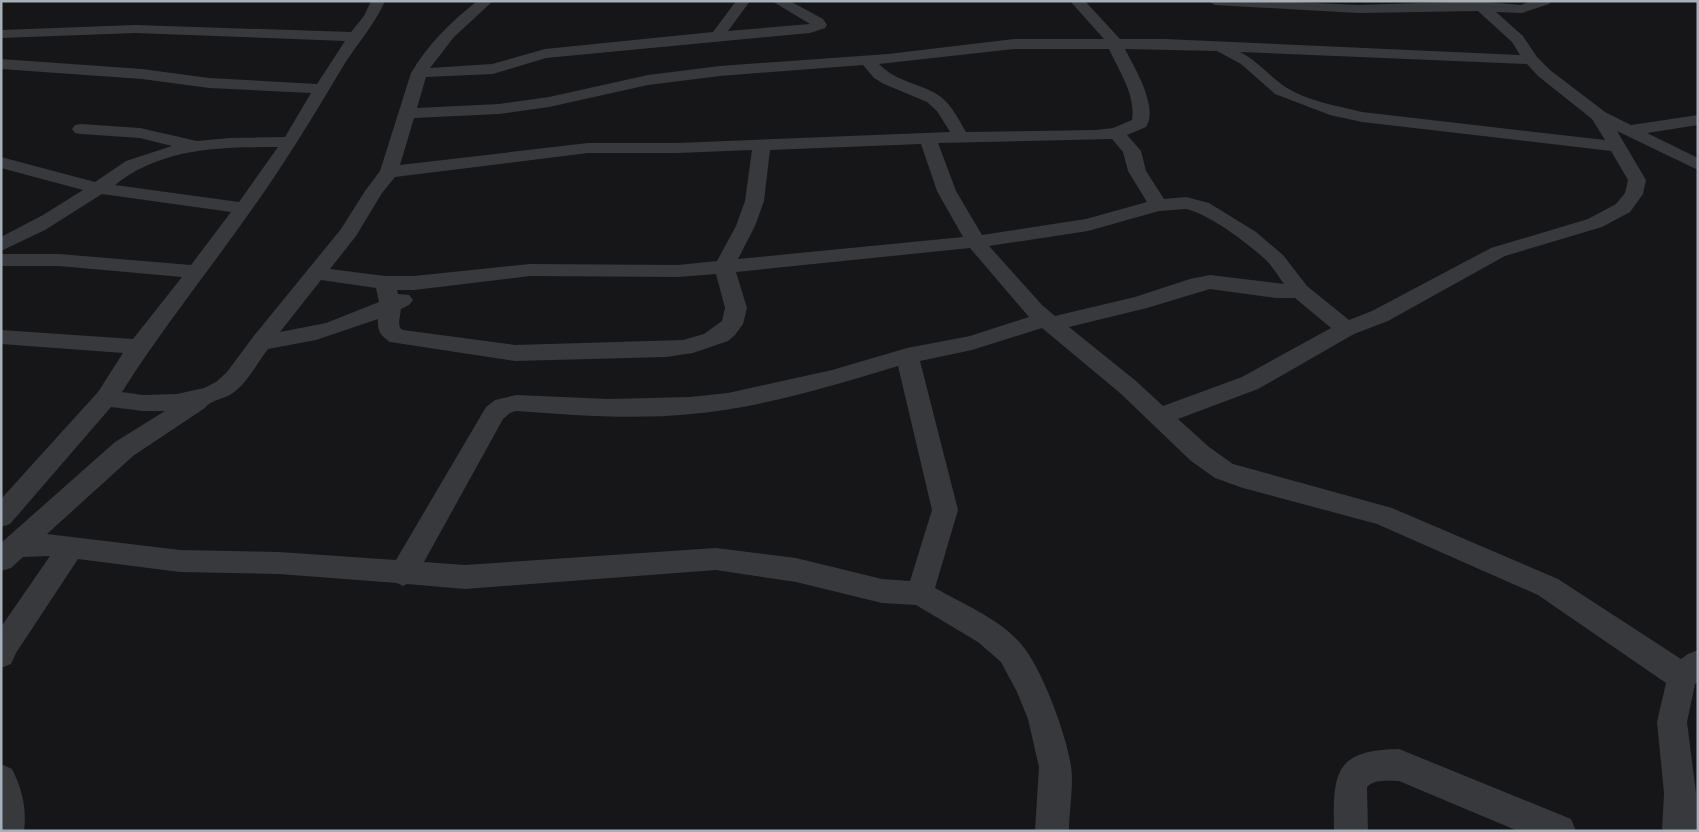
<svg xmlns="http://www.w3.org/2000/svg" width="1699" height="832" font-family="Inter,sans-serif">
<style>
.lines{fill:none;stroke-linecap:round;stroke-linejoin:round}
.minor{fill:#37393d;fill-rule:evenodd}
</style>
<rect width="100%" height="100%" fill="#161618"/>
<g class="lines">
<path class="minor" d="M 371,1 L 385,1 C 374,26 356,45 342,68 C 313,117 283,166 250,212 C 208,272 161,330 122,392 L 143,395 L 177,394 L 204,388 L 216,382 L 227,372 L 253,337 L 341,229 L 365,191 L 380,171 L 411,73 C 428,44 451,22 477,1 L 493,1 L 454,37 L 430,68 L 492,64 L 545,49 L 713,32 L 736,1 L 750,1 L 728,31 L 810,24 L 772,1 L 790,1 L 823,19 L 827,25 L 825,28 L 810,33 L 546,58 L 493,74 L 426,77 L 417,108 L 499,104 L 549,97 L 648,75 L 720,66 L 888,54 L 1014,39 L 1104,39 L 1070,1 L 1085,1 L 1120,39 L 1165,39 L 1520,55 L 1512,42 L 1478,11 L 1358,13 L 1215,5 L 1208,1 L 1277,1 L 1358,5 L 1477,1 L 1521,5 L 1530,1 L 1551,1 L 1549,4 L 1522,13 L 1496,12 L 1523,36 L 1537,57 L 1550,70 L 1605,112 L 1631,125 L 1698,115 L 1698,125 L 1647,133 L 1698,158 L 1698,170 L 1617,131 L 1646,180 L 1643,194 L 1630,212 L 1602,227 L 1505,256 L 1388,321 L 1354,334 L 1258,389 L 1178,419 L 1209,447 L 1233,464 L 1392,508 L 1558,579 L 1681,659 L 1688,654 L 1698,650 L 1698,682 L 1695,684 L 1687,722 L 1696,793 L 1696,831 L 1662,831 L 1664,793 L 1657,722 L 1666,683 L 1538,595 L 1377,524 L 1243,488 L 1215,478 L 1191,461 L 1120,393 L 1042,328 L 972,350 L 920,361 L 958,510 L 935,588 C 963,604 1000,619 1021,644 C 1042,668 1066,734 1071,766 C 1074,786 1069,810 1069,831 L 1035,831 L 1039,767 L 1028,719 L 1017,692 L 1001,662 L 978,642 L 916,605 L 882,603 L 796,582 L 716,570 L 465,589 L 407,584 L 403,586 L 397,583 L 279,574 L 180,572 L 78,559 L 16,653 L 11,664 L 1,668 L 1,627 L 50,556 L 23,557 L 11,568 L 1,571 L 1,543 L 115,442 L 165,411 L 143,411 L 111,407 L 10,524 L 1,527 L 1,499 L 98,392 L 123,353 L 1,344 L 1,330 L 133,339 L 182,277 L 59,266 L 1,266 L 1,254 L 59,254 L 191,265 L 231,212 L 102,194 L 45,230 L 1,251 L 1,237 L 43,215 L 83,190 L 1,168 L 1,157 L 95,182 L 126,161 L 172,146 L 140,138 L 81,134 L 75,133 L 72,129 L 75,125 L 81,124 L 140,128 L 197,141 L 230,138 L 285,137 L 311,93 L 209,88 L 142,79 L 1,69 L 1,59 L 142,69 L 209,78 L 317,84 L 345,41 L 135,33 L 1,38 L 1,30 L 135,25 L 351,32 L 364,16 ZM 1014,49 L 1109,49 C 1119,71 1136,95 1132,120 L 1113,128 L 1096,130 L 966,132 C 959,120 952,106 941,97 C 922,83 897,83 879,64 ZM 1125,49 L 1217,51 L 1241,64 L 1275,94 L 1330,115 L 1362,122 L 1611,151 L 1628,180 L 1625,193 L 1616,204 L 1588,219 L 1491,248 L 1372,311 L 1349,320 L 1307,286 L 1283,255 L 1256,232 L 1209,203 L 1186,197 L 1164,199 L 1146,171 L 1141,151 L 1127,135 L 1146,127 C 1159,107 1134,67 1125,49 ZM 1240,52 L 1527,64 L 1538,76 L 1592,119 L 1605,140 L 1362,112 C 1338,106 1308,101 1287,88 C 1270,77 1258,61 1240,52 ZM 863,65 L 874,78 L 884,84 L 927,102 L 937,111 L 950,132 L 677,143 L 588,143 L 400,165 L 414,118 L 499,114 L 549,107 L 648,85 L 720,76 ZM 1112,139 L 1123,152 L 1128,171 L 1147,202 L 1086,219 L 982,235 L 956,191 L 938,143 ZM 921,144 L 937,191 L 963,237 L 738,259 L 755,226 L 764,201 L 770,150 ZM 278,147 L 239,202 L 115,185 C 161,148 221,147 278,147 ZM 752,150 L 745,201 L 736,226 L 717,261 L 678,265 L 530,264 L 414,276 L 385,276 L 330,269 L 356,236 L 382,193 L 395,177 L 588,153 L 677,153 ZM 1186,209 C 1211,215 1249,244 1268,262 C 1274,269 1279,277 1284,284 L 1210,275 L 1190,279 L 1135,297 L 1055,316 L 1042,305 L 989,246 L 1088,231 L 1159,211 ZM 970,248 L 1029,317 L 970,336 L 907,348 L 832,370 L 728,393 L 690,397 L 609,399 L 516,395 L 495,400 L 486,407 L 396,560 L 279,552 L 180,550 L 47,534 L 133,456 L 205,408 C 210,400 225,399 233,393 C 248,382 257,363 268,349 L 316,340 L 378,319 C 377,331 381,336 390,342 L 515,361 L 666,357 L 693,353 L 728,341 L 735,335 L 743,324 L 747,308 L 736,272 ZM 716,274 L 725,308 L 722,321 L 704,334 L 683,340 L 515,345 L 403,330 L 400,328 L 399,322 L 401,309 L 409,305 L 413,300 L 409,295 L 398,294 L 397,290 L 414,290 L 530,276 L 678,277 ZM 321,280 L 376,288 L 379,302 L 326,323 L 280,332 ZM 1210,289 L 1276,298 L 1295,298 L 1331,328 L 1242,377 L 1163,406 L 1136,381 L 1069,327 L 1147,308 ZM 898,366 L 932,510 L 910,581 L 882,579 L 796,558 L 716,548 L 465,565 L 424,562 L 503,419 L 510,413 L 516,411 C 574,415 633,420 691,414 C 760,408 832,386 898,366 Z
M 1399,749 L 1571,819 L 1576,831 L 1518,831 L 1399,781 C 1388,781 1374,779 1367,787 L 1368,831 L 1334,831 C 1333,773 1334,750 1399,749 Z
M 1,764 L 12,769 C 22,789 27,808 24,831 L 1,831 Z"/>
</g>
<rect width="1699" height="832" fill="none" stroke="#a7b0b9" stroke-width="5"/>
</svg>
